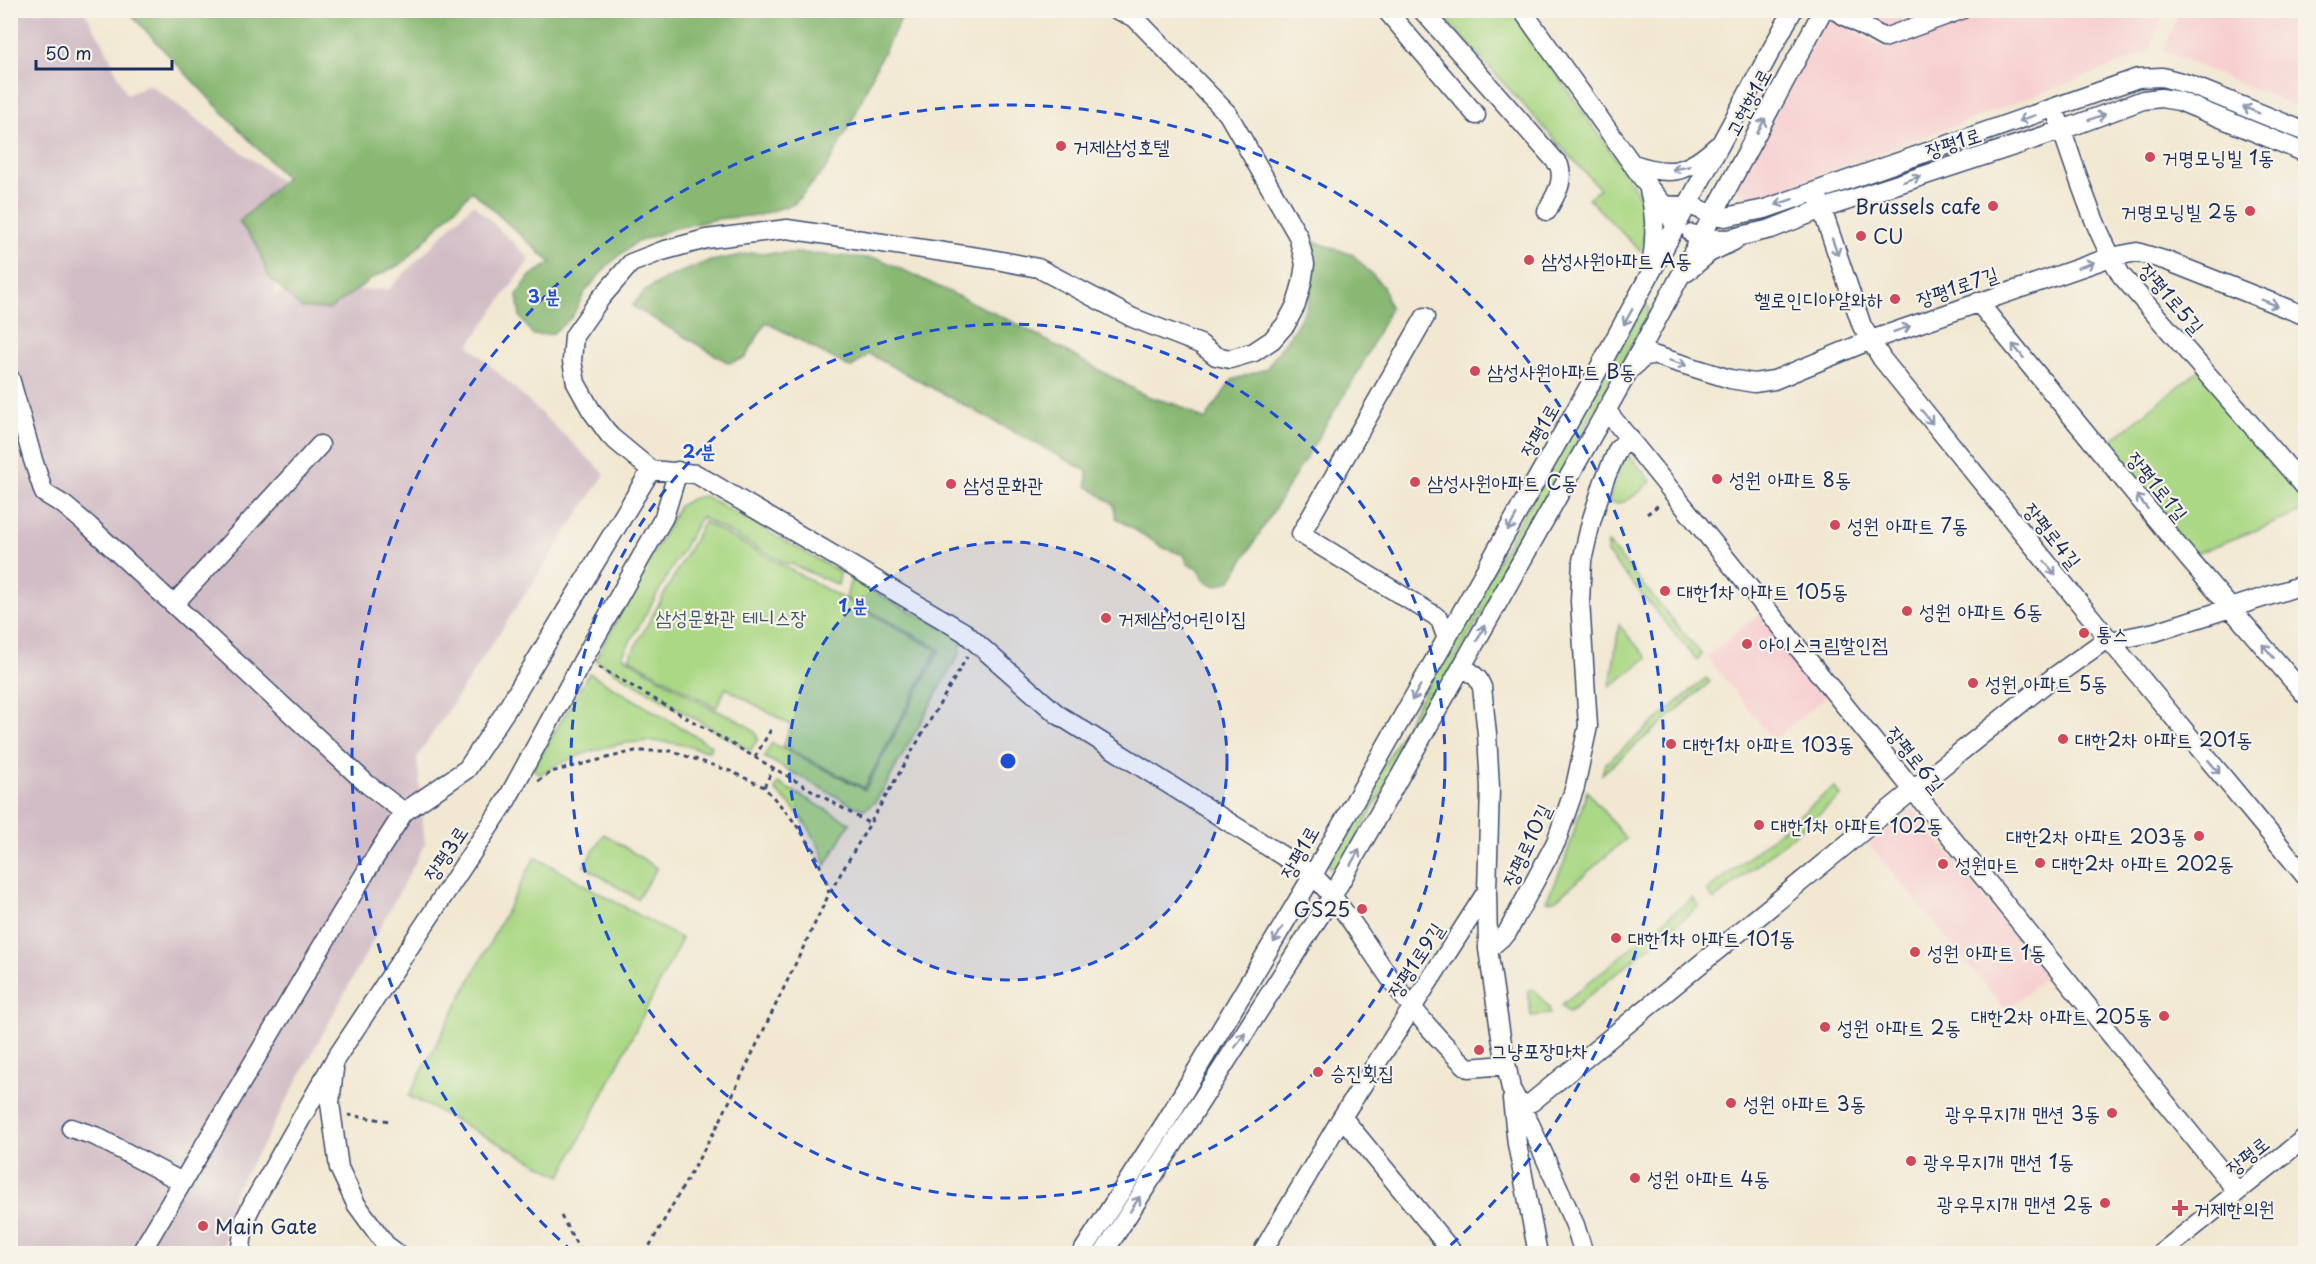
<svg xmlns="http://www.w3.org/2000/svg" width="2316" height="1264" font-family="'Playpen Sans','Poor Story',sans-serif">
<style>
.built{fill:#f7cfd1}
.industrial{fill:#d2bdc6}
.green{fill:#abd885;stroke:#638472;stroke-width:1.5}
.forest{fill:#88b872;stroke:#527468;stroke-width:1.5}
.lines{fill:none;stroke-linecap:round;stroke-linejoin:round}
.minor-casing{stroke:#3b4b6f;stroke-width:21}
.path{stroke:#3b4b6f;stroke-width:3;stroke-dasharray:4.5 4.5;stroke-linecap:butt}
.minor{stroke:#fff;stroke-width:18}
.oneway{stroke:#8d97ae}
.ring{fill:none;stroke:#1d4ed8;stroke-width:3;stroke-dasharray:10 8}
.poi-dot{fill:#d1495b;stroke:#f7f3e8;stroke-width:2}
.labels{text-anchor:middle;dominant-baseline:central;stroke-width:4.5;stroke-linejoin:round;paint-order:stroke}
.street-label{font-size:20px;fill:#1b2f5e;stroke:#f7f3e8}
.poi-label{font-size:20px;fill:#1b2f5e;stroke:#f7f3e8;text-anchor:start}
.park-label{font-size:20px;fill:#3f5968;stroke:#f7f3e8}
.centre{fill:#1d4ed8;stroke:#f7f3e8;stroke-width:3}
.ring-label{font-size:18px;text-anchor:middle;font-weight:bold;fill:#1d4ed8;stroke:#f7f3e8;stroke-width:4.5;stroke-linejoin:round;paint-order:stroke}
</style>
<rect width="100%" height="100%" fill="#f7f3e8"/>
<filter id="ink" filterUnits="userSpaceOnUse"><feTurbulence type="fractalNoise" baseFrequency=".0167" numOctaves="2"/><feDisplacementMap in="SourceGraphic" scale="12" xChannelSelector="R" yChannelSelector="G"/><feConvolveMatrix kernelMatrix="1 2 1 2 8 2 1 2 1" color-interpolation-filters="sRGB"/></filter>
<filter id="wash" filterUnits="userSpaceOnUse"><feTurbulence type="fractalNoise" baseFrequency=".008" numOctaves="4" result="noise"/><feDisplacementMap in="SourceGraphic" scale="24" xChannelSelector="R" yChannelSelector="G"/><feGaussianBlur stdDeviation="1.35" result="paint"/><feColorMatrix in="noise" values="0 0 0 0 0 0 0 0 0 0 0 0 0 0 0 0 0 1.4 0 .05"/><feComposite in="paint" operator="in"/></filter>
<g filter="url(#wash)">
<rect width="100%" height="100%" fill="#f2e8d2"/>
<path class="built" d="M 2299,10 L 2305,13 L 2305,111 L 2163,51 L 2180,11 Z
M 1847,11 L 1939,11 L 1883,31 Z
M 1989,11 L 2165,11 L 2148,53 L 1758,199 L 1734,191 L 1829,16 L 1881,47 Z
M 1759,614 L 1826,697 L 1773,740 L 1707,657 Z
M 1913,809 L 2047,976 L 2010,1007 L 2002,1006 L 1869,844 Z"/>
<path class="industrial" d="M 10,11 L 84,11 L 103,43 L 127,95 L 149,84 L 288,186 L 274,294 L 389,289 L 473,204 L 530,259 L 469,345 L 605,474 L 417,757 L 425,844 L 266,1139 L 234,1192 L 226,1223 L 223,1253 L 11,1253 Z"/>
<path class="green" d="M 1438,11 L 1512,11 L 1623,169 L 1643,202 L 1646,232 L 1640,251 L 1588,198 L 1600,189 Z
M 1641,304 L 1644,303 L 1649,308 L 1647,316 L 1341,866 L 1334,870 L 1328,865 Z
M 2203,367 L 2305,488 L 2305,511 L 2187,557 L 2099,450 Z
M 1628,456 L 1633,459 L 1651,482 C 1638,492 1625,508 1608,502 L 1623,461 Z
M 705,496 L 840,572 L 838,585 L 791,564 L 788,565 L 701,517 L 622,656 L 712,709 L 731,716 L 746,725 L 755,732 L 758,739 L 750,751 L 595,660 L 679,506 L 693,498 Z
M 704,522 L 937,650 L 864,788 L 783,746 L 791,725 L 726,688 L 716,708 L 629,658 Z
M 1608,543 L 1702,655 L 1697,660 L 1607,553 Z
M 851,579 L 957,636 L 961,644 L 960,652 L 884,788 L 875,802 L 865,809 L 854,806 L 764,757 L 772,743 L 865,790 L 940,649 L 846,598 Z
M 1619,625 L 1647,658 L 1610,687 Z
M 589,673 L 712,746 L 709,751 C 697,749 685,745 673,743 C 628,736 579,752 540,774 L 533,769 Z
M 1706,678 L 1710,682 L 1602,774 L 1605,764 Z
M 778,783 L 850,823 L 826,865 C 818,836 797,810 775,790 Z
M 1834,787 L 1841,796 L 1714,900 L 1707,891 Z
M 1587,791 L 1626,839 L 1555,900 L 1546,901 L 1564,863 Z
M 604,834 L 657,868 L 637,899 L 584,866 Z
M 535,857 L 682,939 L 561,1176 L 409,1096 Z
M 1692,898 L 1699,906 L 1568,1013 L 1561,1005 Z
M 1528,990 L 1534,990 L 1549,1007 L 1550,1014 L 1531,1016 Z"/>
<path class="forest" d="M 128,11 L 905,11 L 877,65 L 854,117 L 827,167 L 794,204 L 759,215 L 717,219 L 672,229 L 635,243 L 608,265 L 585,292 L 572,317 L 552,334 L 533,335 L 520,317 L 517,295 L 530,276 L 551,263 L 472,191 L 403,263 L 373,278 L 330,309 L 301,308 L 268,276 L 257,245 L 239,222 L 286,178 C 233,123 179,68 128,11 Z
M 1310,240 L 1353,255 L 1383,286 L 1390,308 L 1360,369 L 1231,580 L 1216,586 L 1204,580 L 1198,568 L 1188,564 L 1184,555 L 1164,548 L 1116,518 L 1114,505 L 1087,486 L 1087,471 L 869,354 L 851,368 L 766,322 L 745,358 L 729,363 L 632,306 L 645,291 L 664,279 L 706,262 L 752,253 L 802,253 L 880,259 L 1017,324 L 1146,396 L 1178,405 L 1205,420 L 1232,380 L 1266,369 L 1293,331 L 1307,306 L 1312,286 L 1314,260 Z"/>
</g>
<g filter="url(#ink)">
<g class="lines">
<g class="minor-casing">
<path id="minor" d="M 1386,10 L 1476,115
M 1422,10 L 1559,165 C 1565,183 1555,195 1547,211
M 1522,10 L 1650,189 L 1665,206
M 1834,10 L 1884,38 L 1961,10
M 2058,119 C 2077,173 2092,225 2121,275 L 2306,488
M 1631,163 C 1669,177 1687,174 1717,146
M 1649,190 C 1656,216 1656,240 1651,266
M 1816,192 L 1862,326 L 1882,359 L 2111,642 L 2306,877
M 1676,228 L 1665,206 L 1689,205 L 1714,215 L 1725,217 L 1765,209 L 2138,78 L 2162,77 L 2188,84 L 2306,132
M 1692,234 L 1701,238 L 1728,239 L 1771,229 L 1822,209 L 2062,130 L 2143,100 L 2161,98 L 2179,101 L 2306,153
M 1687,272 L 1709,253 L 1734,241
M 1978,302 L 2187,557 L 2306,696
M 1425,317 L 1301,534 L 1434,615 L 1440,620 L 1447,639
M 1633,367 L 1645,356 L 1653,355 L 1730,379 L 1754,383 L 1774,380 L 1871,340 L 2111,257 L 2137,252 L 2167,261 L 2306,316
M 10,378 L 33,460 L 44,493 L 64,505 L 89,526 L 367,784 L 404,812
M 1606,410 L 2237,1191
M 651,470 L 610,436 L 591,410 L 576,383 L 572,361 L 574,336 L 600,299 L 631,263 L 662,251 L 706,239 L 787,229 L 991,259 L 1038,268 L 1133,318 L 1200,344 L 1216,356 L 1230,359 L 1254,352 L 1272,340 L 1286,324 L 1296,305 L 1302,283 L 1305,264 L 1298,236 L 1228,114 L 1135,18 L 1117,10
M 174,604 L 320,445
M 1487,891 L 1488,949
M 334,1069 L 330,1103 L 339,1168 L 356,1204 L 386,1245 L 398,1254
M 1512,1099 L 1517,1144 L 1538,1254
M 1521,1106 L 1532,1102 L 1913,790 L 2055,676 L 2101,643 L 2155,632 L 2306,584
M 1342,1117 L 1454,1254
M 71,1128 L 95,1136 L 182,1182
M 140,1254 L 367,870 L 404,812 L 467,769 L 505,712 L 651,470 L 696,474 L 964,632 L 1057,714 L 1313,875 C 1344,906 1365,943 1390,978 C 1410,1007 1442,1044 1468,1068 L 1506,1065
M 240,1254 L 245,1219 L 253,1203 L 334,1061 L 505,803 L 584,658 L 664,517 L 678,471
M 1081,1254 L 1167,1120 L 1313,875 L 1591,383 L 1793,10
M 1103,1254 L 1333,895 L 1641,349 L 1823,10
M 1261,1254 L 1342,1117 L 1487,891 L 1490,788 L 1487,734 L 1482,687 L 1478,679 L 1464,666
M 1584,1254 L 1575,1225 L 1530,1124 L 1511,1089 L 1501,1037 L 1488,949 L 1507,933 L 1556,842 L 1575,787 L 1588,726 L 1580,601 L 1582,561 L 1591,522 L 1604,481 L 1618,449 L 1629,437
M 2160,1254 L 2306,1137"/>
</g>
<path class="path" d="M 1647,514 L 1660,504
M 599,667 L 870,824
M 755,757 L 773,726
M 538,781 L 551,772 L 635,751 L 671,751 L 730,771 L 764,787 L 789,815 L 814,850 L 827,884 L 829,894 L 719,1123 L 645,1254
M 764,787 L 774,767
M 830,892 L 967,657
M 348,1115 L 390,1121
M 561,1216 L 582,1254"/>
<use href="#minor" class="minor"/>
</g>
<defs><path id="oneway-shaft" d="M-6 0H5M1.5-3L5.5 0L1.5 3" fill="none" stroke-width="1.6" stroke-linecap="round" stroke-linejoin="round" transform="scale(1.5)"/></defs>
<g class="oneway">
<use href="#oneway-shaft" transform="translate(2251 110) rotate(-158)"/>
<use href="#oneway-shaft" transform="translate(2097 117) rotate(-20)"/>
<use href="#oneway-shaft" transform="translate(2027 118) rotate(161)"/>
<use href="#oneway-shaft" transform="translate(1761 126) rotate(-62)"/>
<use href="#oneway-shaft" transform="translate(1681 168) rotate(169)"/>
<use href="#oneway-shaft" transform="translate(1912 179) rotate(-18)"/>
<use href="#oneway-shaft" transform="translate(1784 202) rotate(162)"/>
<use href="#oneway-shaft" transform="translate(1835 247) rotate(71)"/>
<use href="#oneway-shaft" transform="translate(2086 265) rotate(-19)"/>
<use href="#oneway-shaft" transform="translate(2270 303) rotate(22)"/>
<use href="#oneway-shaft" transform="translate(1628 317) rotate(119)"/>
<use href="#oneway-shaft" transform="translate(1902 329) rotate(-19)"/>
<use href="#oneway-shaft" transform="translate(2018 351) rotate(-129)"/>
<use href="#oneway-shaft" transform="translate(1678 363) rotate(17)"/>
<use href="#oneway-shaft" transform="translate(1927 417) rotate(51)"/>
<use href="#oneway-shaft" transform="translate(2142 502) rotate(-129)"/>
<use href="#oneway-shaft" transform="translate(1512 523) rotate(119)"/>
<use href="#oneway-shaft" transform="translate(2050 568) rotate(51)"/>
<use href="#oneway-shaft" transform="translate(1481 633) rotate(-62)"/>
<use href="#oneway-shaft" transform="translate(2268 651) rotate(-130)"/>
<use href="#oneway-shaft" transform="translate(1416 693) rotate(120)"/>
<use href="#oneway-shaft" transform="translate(2214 767) rotate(50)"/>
<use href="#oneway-shaft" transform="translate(1355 857) rotate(-60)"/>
<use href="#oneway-shaft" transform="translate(1278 935) rotate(120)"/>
<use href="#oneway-shaft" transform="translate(1240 1040) rotate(-57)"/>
<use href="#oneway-shaft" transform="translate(1135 1204) rotate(-57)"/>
</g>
</g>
<circle cx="1008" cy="761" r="219" fill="#1d4ed8" fill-opacity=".12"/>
<g class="ring">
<circle cx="1008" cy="761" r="219"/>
<circle cx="1008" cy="761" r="437"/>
<path d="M573 1252A656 656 0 1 1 1443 1252"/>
</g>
<g class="poi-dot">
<circle cx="1061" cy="146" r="6"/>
<circle cx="2150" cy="157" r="6"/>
<circle cx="1993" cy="206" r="6"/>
<circle cx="2250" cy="211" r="6"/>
<circle cx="1861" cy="236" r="6"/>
<circle cx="1529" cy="260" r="6"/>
<circle cx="1895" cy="299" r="6"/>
<circle cx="1475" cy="371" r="6"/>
<circle cx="1717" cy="479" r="6"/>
<circle cx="1415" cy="482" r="6"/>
<circle cx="951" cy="484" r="6"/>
<circle cx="1835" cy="525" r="6"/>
<circle cx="1665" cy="591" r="6"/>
<circle cx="1907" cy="611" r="6"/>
<circle cx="1106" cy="618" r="6"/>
<circle cx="2084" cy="633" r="6"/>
<circle cx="1747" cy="644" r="6"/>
<circle cx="1973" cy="683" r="6"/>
<circle cx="2063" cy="739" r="6"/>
<circle cx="1671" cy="744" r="6"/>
<circle cx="1759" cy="825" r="6"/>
<circle cx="2199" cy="836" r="6"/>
<circle cx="2040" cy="863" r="6"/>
<circle cx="1943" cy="864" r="6"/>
<circle cx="1362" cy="909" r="6"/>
<circle cx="1616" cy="938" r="6"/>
<circle cx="1915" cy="952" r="6"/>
<circle cx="2164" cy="1016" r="6"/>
<circle cx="1825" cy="1027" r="6"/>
<circle cx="1479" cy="1050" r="6"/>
<circle cx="1318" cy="1072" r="6"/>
<circle cx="1731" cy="1103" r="6"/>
<circle cx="2112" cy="1113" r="6"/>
<circle cx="1911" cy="1161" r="6"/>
<circle cx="1635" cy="1178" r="6"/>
<circle cx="2105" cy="1203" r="6"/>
<path d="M2177 1199h6v6h6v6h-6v6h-6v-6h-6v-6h6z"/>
<circle cx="203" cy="1226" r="6"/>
</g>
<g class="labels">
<g class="street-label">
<text transform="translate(1748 102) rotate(-62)">고현항1로</text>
<text transform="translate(1953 142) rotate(-18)">장평1로</text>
<text transform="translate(1957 286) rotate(-19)">장평1로7길</text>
<text transform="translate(2172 298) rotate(49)">장평1로5길</text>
<text transform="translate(1539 430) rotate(-61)">장평1로</text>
<text transform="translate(2158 486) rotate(51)">장평1로1길</text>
<text transform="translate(2053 535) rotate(51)">장평로4길</text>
<text transform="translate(1916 759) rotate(51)">장평로6길</text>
<text transform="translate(1526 845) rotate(-65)">장평로10길</text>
<text transform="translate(1299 852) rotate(-61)">장평1로</text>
<text transform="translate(445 853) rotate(-56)">장평3로</text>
<text transform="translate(1415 960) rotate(-57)">장평1로9길</text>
<text transform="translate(2247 1155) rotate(-39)">장평로</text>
</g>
<g class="poi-label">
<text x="1073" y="146">거제삼성호텔</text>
<text x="2162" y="157">거명모닝빌 1동</text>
<text x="1981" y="206" text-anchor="end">Brussels cafe</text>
<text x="2238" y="211" text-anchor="end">거명모닝빌 2동</text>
<text x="1873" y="236">CU</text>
<text x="1541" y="260">삼성사원아파트 A동</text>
<text x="1883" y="299" text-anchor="end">헬로인디아알와하</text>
<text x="1487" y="371">삼성사원아파트 B동</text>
<text x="1729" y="479">성원 아파트 8동</text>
<text x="1427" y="482">삼성사원아파트 C동</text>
<text x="963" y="484">삼성문화관</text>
<text x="1847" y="525">성원 아파트 7동</text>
<text x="1677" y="591">대한1차 아파트 105동</text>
<text x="1919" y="611">성원 아파트 6동</text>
<text x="1118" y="618">거제삼성어린이집</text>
<text x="2096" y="633">통스</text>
<text x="1759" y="644">아이스크림할인점</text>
<text x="1985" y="683">성원 아파트 5동</text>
<text x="2075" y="739">대한2차 아파트 201동</text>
<text x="1683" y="744">대한1차 아파트 103동</text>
<text x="1771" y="825">대한1차 아파트 102동</text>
<text x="2187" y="836" text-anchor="end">대한2차 아파트 203동</text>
<text x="2052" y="863">대한2차 아파트 202동</text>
<text x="1955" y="864">성원마트</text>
<text x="1350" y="909" text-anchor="end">GS25</text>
<text x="1628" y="938">대한1차 아파트 101동</text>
<text x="1927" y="952">성원 아파트 1동</text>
<text x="2152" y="1016" text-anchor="end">대한2차 아파트 205동</text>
<text x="1837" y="1027">성원 아파트 2동</text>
<text x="1491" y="1050">그냥포장마차</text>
<text x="1330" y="1072">승진횟집</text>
<text x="1743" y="1103">성원 아파트 3동</text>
<text x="2100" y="1113" text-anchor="end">광우무지개 맨션 3동</text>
<text x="1923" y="1161">광우무지개 맨션 1동</text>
<text x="1647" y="1178">성원 아파트 4동</text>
<text x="2093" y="1203" text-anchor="end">광우무지개 맨션 2동</text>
<text x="2194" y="1208">거제한의원</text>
<text x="215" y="1226">Main Gate</text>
</g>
<g class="park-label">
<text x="731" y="617">삼성문화관 테니스장</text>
</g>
</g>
<circle cx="1008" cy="761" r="9" class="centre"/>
<g class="ring-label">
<text x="544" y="303">3 분</text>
<text x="699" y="458">2 분</text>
<text x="853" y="612">1 분</text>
</g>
<rect width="2316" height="1264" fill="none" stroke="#f7f3e8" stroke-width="36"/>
<path d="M36 60v9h136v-9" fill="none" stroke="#1b2f5e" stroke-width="3"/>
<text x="45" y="60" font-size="18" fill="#1b2f5e" stroke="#f7f3e8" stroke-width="4.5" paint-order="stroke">50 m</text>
</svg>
